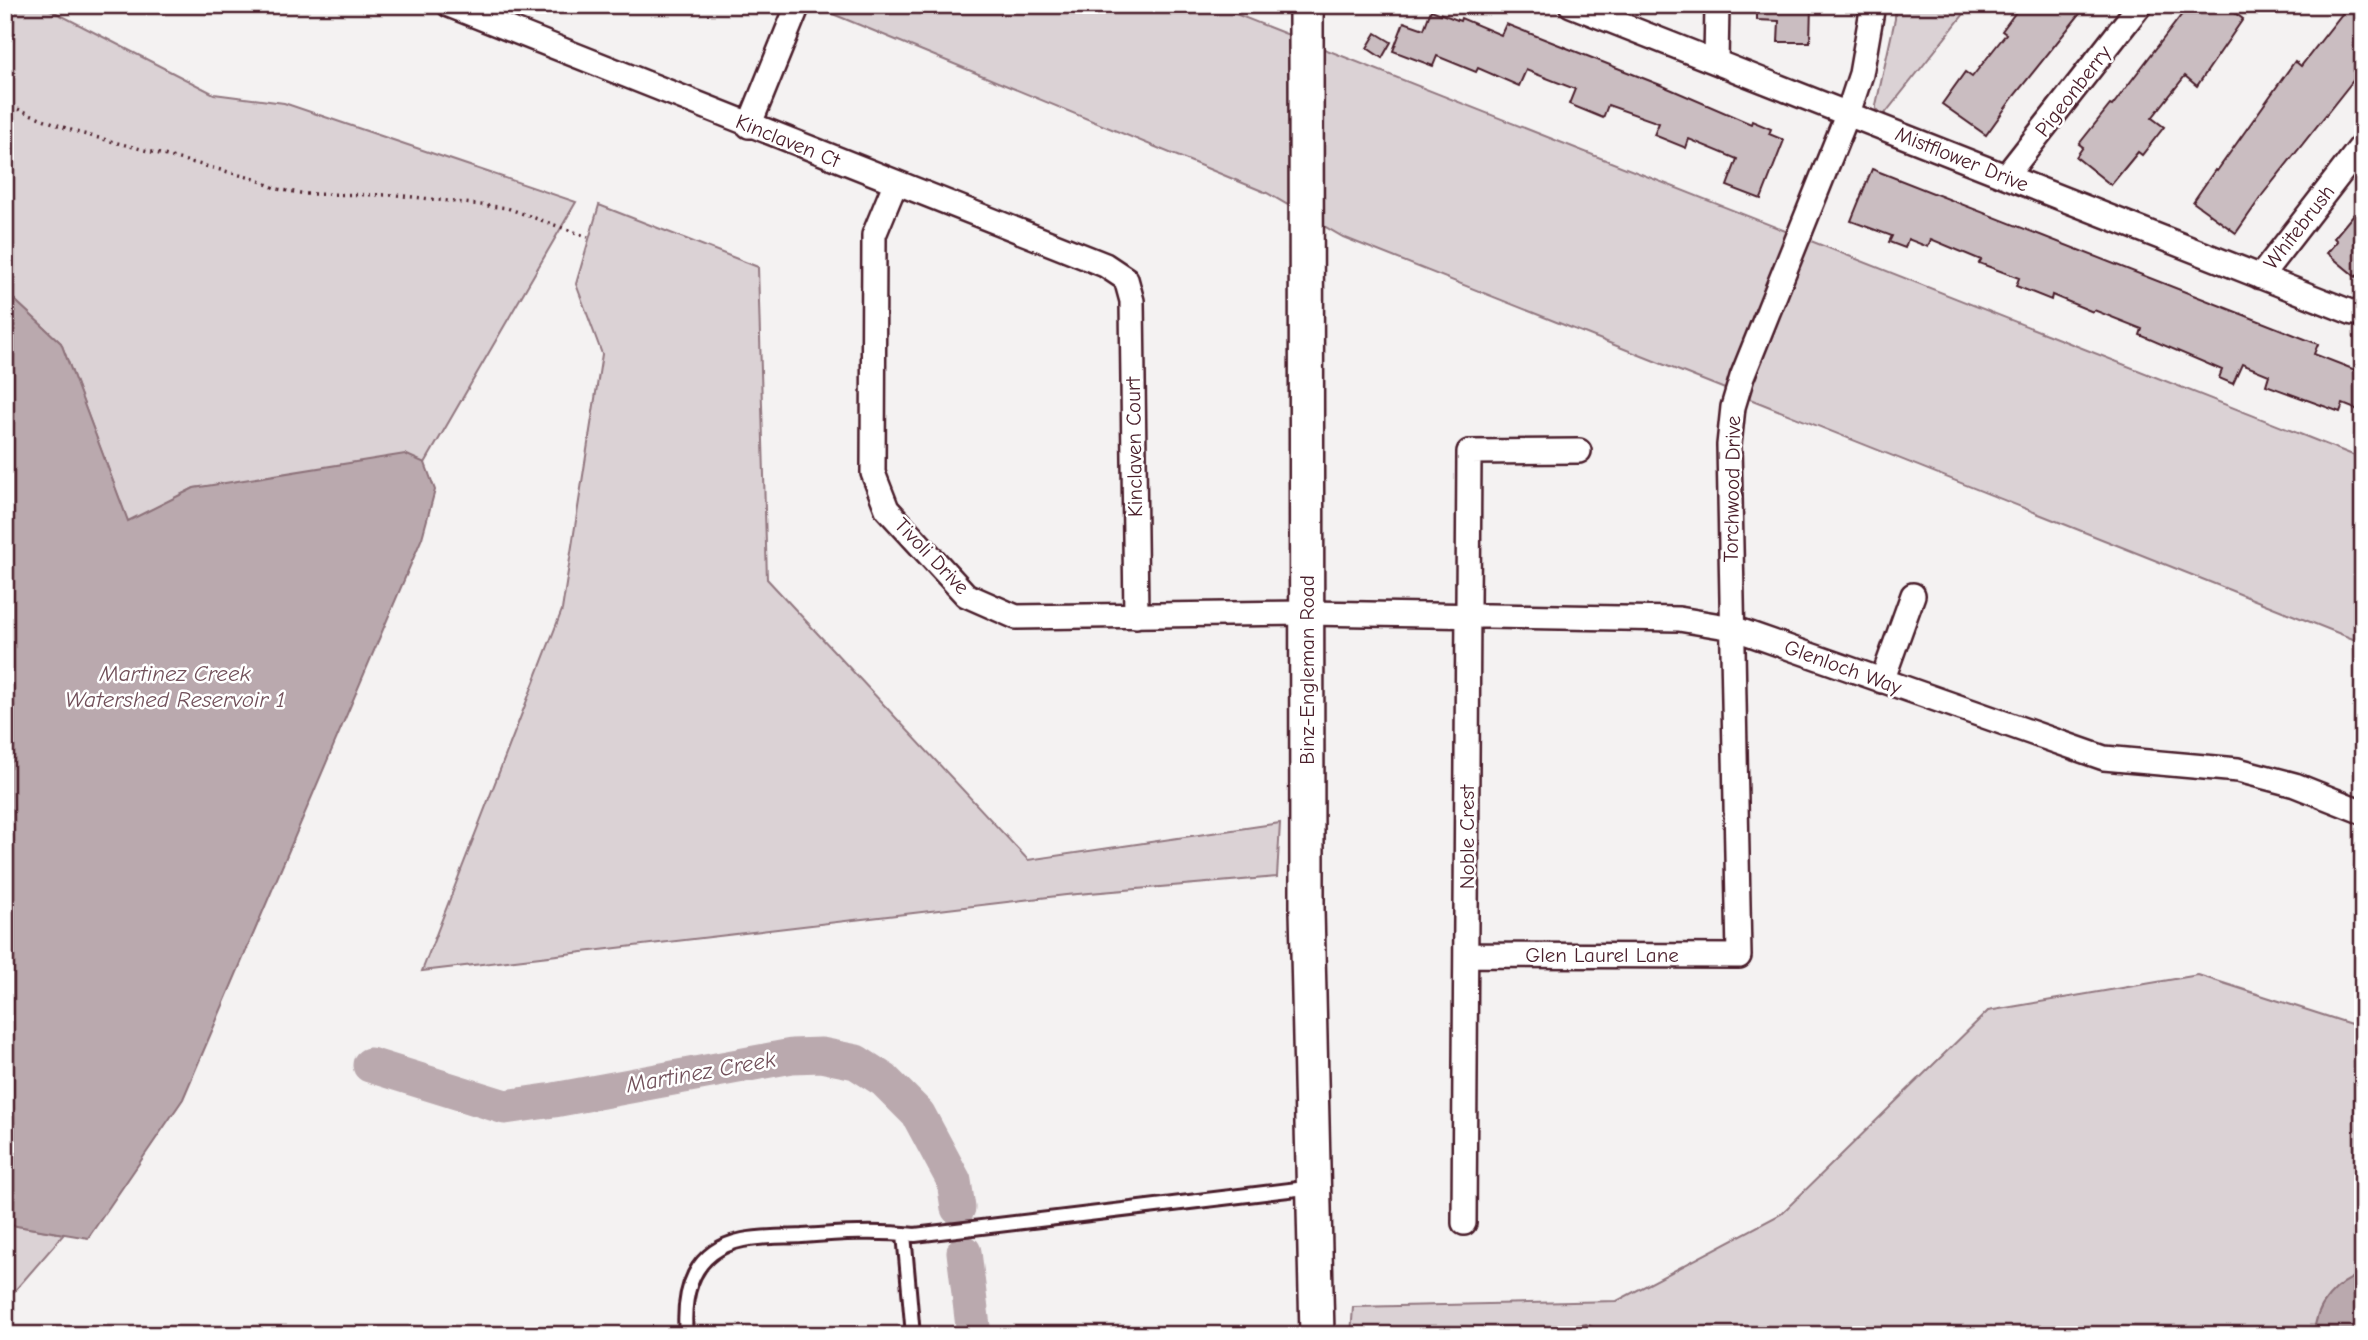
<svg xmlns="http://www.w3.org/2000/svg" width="2368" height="1340" font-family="'Comic Neue',sans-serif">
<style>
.green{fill:#dbd2d5;stroke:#927880;stroke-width:2}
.water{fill:#baa9ae;stroke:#8d727a;stroke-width:2}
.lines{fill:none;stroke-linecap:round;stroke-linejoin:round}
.river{stroke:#baa9ae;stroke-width:35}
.building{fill:#cabdc1;stroke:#4a1f2b;stroke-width:2}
.lane-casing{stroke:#4a1f2b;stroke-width:18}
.street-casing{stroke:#4a1f2b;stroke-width:28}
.secondary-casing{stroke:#4a1f2b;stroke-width:38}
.path{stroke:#4a1f2b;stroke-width:3.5;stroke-dasharray:2 5;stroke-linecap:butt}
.lane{stroke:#fff;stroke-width:12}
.street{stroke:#fff;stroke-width:23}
.secondary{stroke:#fff;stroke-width:33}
.labels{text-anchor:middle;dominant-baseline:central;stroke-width:5;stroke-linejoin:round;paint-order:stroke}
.street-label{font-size:21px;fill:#4a1f2b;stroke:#fff}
.water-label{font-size:23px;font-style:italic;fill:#714f59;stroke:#fff}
</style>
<rect width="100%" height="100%" fill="#f4f2f2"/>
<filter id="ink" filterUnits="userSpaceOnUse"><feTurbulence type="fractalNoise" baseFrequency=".0143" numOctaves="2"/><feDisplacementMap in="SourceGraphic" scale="14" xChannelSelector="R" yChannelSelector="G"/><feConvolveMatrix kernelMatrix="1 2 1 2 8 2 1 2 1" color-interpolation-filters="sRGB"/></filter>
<g filter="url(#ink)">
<path class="green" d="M 5,5 L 41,5 L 214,94 L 284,103 L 576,202 L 425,463 L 194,488 L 128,522 L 61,343 L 5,291 Z
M 811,5 L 1213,5 L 2363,459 L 2363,643 L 1343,237 L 1267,193 Z
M 1895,5 L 1971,5 L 1883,116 L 1876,109 L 1876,105 L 1895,19 Z
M 599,205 L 758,267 L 767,579 L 1028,860 L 1280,823 L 1277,877 L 1066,895 L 422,971 L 562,610 L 602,354 L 576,284 Z
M 2198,975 L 2354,1025 L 2363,1031 L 2363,1335 L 1351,1335 L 1353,1307 L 1617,1301 L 1781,1214 L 1988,1011 Z
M 5,1224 L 64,1234 L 5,1302 Z"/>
<path class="water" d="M 5,291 L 61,343 L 128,521 L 194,488 L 405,454 L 425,463 L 435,490 L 422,538 L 183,1099 L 88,1238 L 5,1224 Z
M 2363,1273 L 2363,1335 L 2314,1335 C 2315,1305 2336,1283 2363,1273 Z
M 1586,1324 L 1610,1335 L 1544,1335 L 1554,1330 Z"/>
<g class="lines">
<path class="river" d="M 370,1065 L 505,1107 L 554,1100 L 792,1056 L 821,1055 L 856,1062 L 884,1080 L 918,1114 L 954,1181 L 958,1208
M 964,1252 L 974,1335"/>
</g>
<path class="building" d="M 1757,5 L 1811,5 L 1810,42 L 1778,42 L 1779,21 L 1757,20 Z
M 2021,5 L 2087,5 L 2014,96 L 1986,135 L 1942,104 L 1965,72 L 1972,77 L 2006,34 L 2002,31 Z
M 2189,5 L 2242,5 L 2235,13 L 2243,19 L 2197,86 L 2185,76 L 2152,118 L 2164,127 L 2142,155 L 2138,152 L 2111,185 L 2076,157 L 2083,147 L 2079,144 L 2110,105 L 2112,106 Z
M 2349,5 L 2363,5 L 2363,68 L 2263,194 L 2236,233 L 2193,202 L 2215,170 L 2217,171 L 2295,61 L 2301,66 Z
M 1431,10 L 1460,21 L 1461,18 L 1501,35 L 1506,24 L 1663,86 L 1751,124 L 1752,121 L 1771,129 L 1769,134 L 1784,140 L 1761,199 L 1727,186 L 1737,159 L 1689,139 L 1686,148 L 1654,135 L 1659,123 L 1608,105 L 1603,118 L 1569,104 L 1575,89 L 1526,70 L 1519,86 L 1478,68 L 1476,72 L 1437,56 L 1433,66 L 1393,51 L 1404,22 L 1424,29 Z
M 1376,33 L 1391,42 L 1382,58 L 1367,48 Z
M 1872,169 L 2318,344 L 2314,354 L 2363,373 L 2363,412 L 2343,404 L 2340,412 L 2266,385 L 2269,375 L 2242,364 L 2233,384 L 2219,378 L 2222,370 L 2140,335 L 2142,329 L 2094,310 L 2093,312 L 2052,295 L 2051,300 L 2016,286 L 2019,278 L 1979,263 L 1981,260 L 1931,239 L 1928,247 L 1908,239 L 1905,248 L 1889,242 L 1892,236 L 1851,221 Z
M 2363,203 L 2363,269 L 2356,277 L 2327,253 L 2337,241 L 2334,238 Z"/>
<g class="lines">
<g class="lane-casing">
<path id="lane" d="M 904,1234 L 913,1335
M 686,1335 C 682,1290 694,1250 743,1240 C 762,1236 783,1237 802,1236 C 841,1233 877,1231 915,1235 L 1314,1187"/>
</g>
<g class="street-casing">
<path id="street" d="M 449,5 L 1105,265 L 1126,279 L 1132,301 L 1136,616
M 1571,5 L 2353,313 L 2363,311
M 1716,62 L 1717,5
M 749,126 L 798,5
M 2006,176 L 2140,5
M 895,184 L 874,235 L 873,473 L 887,509 L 966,595 L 1016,617 L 1307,613 L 1679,619 L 1733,628 L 2104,758 L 2238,770 L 2295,785 L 2363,812
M 2260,277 L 2363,144
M 1882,681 L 1913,595
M 1466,955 L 1739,956 L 1729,445 L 1733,407 L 1742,377 L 1848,113 L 1861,74 L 1873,5
M 1464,1223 L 1469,452 L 1579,451"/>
</g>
<g class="secondary-casing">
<path id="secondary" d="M 1306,5 L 1307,910 L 1317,1335"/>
</g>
<path class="path" d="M 5,104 L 76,132 L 255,179 L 277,189 L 306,194 L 396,195 L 507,208 L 588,237"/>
<use href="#lane" class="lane"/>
<use href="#street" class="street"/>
<use href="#secondary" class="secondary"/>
</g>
</g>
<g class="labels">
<g class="street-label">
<text transform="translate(2073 91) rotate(-52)">Pigeonberry</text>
<text transform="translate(788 141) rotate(22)">Kinclaven Ct</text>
<text transform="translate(1962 159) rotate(22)">Mistflower Drive</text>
<text transform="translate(2299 227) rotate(-52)">Whitebrush</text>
<text transform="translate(1134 447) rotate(-91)">Kinclaven Court</text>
<text transform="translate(1732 489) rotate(-89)">Torchwood Drive</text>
<text transform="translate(932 556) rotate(46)">Tivoli Drive</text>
<text transform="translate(1843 667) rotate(20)">Glenloch Way</text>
<text transform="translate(1307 670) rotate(-90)">Binz-Engleman Road</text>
<text transform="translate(1467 837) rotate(-90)">Noble Crest</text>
<text x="1602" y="955">Glen Laurel Lane</text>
</g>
<g class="water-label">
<text x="175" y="673">Martinez Creek<tspan x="175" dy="26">Watershed Reservoir 1</tspan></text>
<text transform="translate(701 1072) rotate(-10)">Martinez Creek</text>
</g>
</g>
<rect width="2368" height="1340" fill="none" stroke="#fff" stroke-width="28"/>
<rect x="14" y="14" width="2340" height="1312" fill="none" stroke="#4a1f2b" stroke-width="2.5" filter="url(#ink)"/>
</svg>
